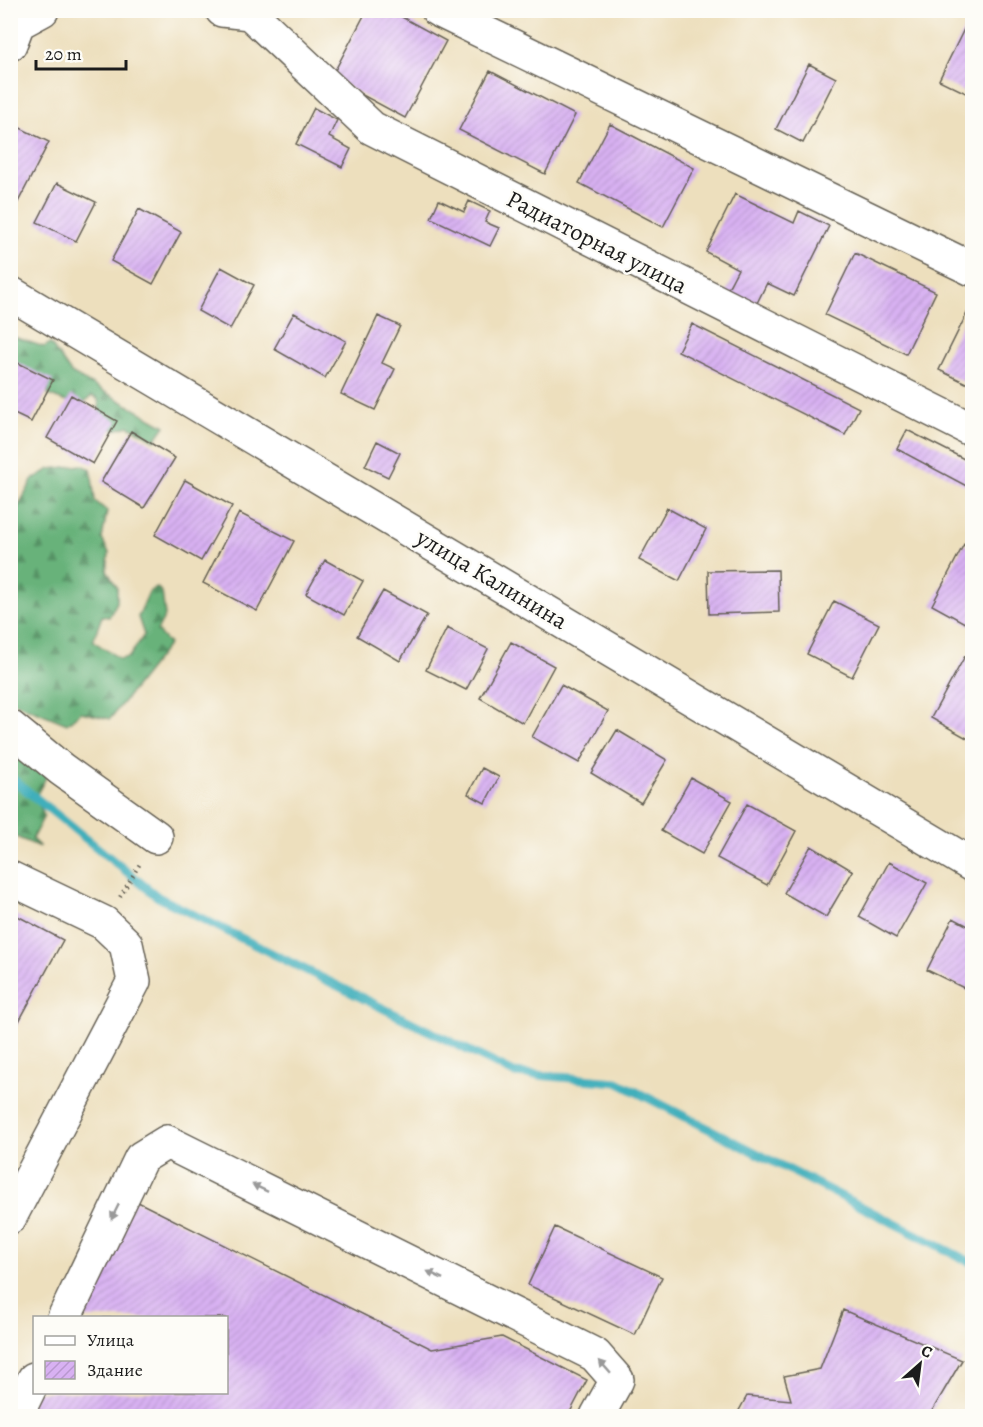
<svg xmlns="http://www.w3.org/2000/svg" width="983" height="1427" font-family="Alegreya,serif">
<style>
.forest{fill:url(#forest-firs);stroke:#42674b;stroke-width:1.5}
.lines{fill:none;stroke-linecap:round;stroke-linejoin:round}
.stream{stroke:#3fafbb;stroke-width:9}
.building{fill:url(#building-hatch)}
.minor-casing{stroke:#656054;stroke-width:36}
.path{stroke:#656054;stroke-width:4;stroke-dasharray:1.5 4.5;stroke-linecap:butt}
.minor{stroke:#fff;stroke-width:33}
.oneway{fill:#999}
.labels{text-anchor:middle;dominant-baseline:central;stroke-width:5;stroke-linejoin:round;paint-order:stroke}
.street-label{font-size:24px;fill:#1c1c1c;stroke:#fdfcf7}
</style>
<defs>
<pattern id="forest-firs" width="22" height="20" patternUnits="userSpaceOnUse" patternTransform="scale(1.5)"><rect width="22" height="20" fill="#68b27a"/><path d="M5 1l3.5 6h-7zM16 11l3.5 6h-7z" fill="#559063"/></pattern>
<pattern id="building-hatch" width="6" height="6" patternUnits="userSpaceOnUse" patternTransform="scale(1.5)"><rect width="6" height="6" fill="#d8b1f2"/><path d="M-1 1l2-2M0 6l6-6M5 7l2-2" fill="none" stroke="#b998cf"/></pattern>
</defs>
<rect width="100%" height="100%" fill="#fdfcf7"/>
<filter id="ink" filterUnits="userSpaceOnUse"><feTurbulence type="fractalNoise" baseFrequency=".0167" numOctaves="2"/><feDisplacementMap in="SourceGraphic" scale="12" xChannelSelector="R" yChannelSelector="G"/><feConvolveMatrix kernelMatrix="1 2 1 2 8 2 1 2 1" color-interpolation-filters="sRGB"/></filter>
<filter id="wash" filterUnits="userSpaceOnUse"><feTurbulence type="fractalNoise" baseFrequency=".008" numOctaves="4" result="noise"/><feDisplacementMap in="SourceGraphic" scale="24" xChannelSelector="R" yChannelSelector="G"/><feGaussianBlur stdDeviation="1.35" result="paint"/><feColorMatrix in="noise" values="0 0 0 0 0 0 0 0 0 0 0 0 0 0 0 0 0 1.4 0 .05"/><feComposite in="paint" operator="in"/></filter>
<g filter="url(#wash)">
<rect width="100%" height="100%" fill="#eddfbd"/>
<path class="forest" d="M 11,336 L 44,347 L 50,343 L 71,373 L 165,426 L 155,440 L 129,426 L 115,430 L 101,423 L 98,399 L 92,396 L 79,407 L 48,395 L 49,380 L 11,365 Z
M 82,465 L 91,469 L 95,501 L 107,511 L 102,539 L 109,553 L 107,571 L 117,587 L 117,602 L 109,617 L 102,616 L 93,641 L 120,659 L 129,657 L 144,635 L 138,617 L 149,592 L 156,587 L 162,592 L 165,616 L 157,631 L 169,644 L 110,719 L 81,712 L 67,724 L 11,701 L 11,520 L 33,479 L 50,469 Z
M 10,741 L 56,759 L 36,796 L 44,816 L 32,839 L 40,847 L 11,835 Z"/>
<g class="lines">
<path class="stream" d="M 10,777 L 158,897 L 514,1073 L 617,1082 L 972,1263"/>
</g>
<g id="blocks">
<path class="building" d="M 367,10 L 389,10 L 446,41 L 405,118 L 331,78 Z
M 972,13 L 972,96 L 939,80 Z
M 809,64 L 836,78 L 803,143 L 776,129 Z
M 490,71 L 575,115 L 545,174 L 459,130 Z
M 314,108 L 337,120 L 329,137 L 351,149 L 342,167 L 296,144 Z
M 10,123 L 49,142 L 17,204 L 10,201 Z
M 610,124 L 694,168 L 663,227 L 579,183 Z
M 57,183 L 96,202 L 76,241 L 37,222 Z
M 735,194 L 794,223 L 799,211 L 829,226 L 794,296 L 767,283 L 754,309 L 725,294 L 738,269 L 706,252 Z
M 439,200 L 464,212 L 469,201 L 490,211 L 485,222 L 499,228 L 490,246 L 431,218 Z
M 139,209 L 181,232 L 153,284 L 111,261 Z
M 855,253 L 936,292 L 906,354 L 825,315 Z
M 221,267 L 254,285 L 230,329 L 198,311 Z
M 972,303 L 972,386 L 939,370 Z
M 294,313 L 346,341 L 325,378 L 274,349 Z
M 378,316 L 400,326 L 382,363 L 395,369 L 375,410 L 341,394 Z
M 692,324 L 859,408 L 845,435 L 678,351 Z
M 10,359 L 53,380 L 31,422 L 10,412 Z
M 71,395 L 117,421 L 93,464 L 47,438 Z
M 907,430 L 972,463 L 972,489 L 897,449 Z
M 131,431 L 175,458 L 144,508 L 101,482 Z
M 377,441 L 400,453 L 388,477 L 365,466 Z
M 185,480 L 232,506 L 201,561 L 155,535 Z
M 667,508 L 706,529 L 679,581 L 639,560 Z
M 239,513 L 294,541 L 257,611 L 203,583 Z
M 964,544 L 972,549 L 972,627 L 932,605 Z
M 325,560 L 363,581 L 344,615 L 306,594 Z
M 778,570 L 779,612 L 709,614 L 708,571 Z
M 383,591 L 427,615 L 400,661 L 357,636 Z
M 834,601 L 879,624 L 852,677 L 807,654 Z
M 447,628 L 488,649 L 466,690 L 426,670 Z
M 511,642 L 554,666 L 523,723 L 480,698 Z
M 965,656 L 972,661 L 972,741 L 931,718 Z
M 561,685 L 608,711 L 579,763 L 532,737 Z
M 617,730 L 667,760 L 641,803 L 591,773 Z
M 482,768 L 499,777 L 485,803 L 468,794 Z
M 691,778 L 732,801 L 702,854 L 661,831 Z
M 747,804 L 796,831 L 767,885 L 717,858 Z
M 811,846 L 853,871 L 826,917 L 784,893 Z
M 889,862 L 927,883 L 896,938 L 859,917 Z
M 10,912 L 63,940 L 10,1038 Z
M 953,918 L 972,928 L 972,992 L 927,970 Z
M 132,1199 L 432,1349 L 502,1337 L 587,1380 L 568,1416 L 23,1416 L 35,1392 L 226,1392 L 226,1318 L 73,1318 Z
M 555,1227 L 662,1277 L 635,1335 L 528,1285 Z
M 843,1310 L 962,1360 L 929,1416 L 736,1416 L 747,1396 L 791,1400 L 784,1376 L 820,1369 Z"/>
</g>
</g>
<g filter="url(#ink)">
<use href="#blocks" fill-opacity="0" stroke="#656054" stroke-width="1.5"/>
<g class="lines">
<g class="minor-casing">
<path id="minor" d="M 222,10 L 250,13 L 252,10
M 438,10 L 972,269
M 250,13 L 372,128 L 972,430
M 10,44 L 18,23 L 42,10
M 10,293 L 972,865
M 10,727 L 61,769 L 156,837
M 10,878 L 104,923 L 126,944 L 134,981 L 10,1217
M 64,1318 L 141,1158 L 167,1142 L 595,1355 L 617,1380 L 597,1416
M 16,1416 L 34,1379"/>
</g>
<path class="path" d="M 120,897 L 141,862"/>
<use href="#minor" class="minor"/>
</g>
<defs><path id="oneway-solid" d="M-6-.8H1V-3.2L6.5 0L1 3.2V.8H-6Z" transform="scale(1.5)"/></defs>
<g class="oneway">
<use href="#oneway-solid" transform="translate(260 1188) rotate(-154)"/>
<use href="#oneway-solid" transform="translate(115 1212) rotate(116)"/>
<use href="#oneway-solid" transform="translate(435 1275) rotate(-154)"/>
<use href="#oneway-solid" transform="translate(605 1367) rotate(-131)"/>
</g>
</g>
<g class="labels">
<g class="street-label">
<text transform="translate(597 242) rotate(27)">Радиаторная улица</text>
<text transform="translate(492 579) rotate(31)">улица Калинина</text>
</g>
</g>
<rect width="983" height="1427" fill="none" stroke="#fdfcf7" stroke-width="36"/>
<rect x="33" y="1316" width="195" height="78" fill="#fdfcf7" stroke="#a3a29f" stroke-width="1.5"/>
<rect x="45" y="1336" width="30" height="9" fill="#ffffff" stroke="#a3a29f" stroke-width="1.5"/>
<text x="87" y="1346" font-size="18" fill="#1c1c1c">Улица</text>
<rect x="45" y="1361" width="30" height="18" fill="url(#building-hatch)" stroke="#a3a29f" stroke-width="1.5"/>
<text x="87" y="1376" font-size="18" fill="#1c1c1c">Здание</text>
<g transform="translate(920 1364) rotate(28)" stroke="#fdfcf7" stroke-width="4.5" paint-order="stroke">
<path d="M0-4.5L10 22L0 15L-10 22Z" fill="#1c1c1c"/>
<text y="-9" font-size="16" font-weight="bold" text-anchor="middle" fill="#1c1c1c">С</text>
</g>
<path d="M36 60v9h90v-9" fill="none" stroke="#1c1c1c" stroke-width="3"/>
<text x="45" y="60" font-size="18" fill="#1c1c1c" stroke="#fdfcf7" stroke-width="4.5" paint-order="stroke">20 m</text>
</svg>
